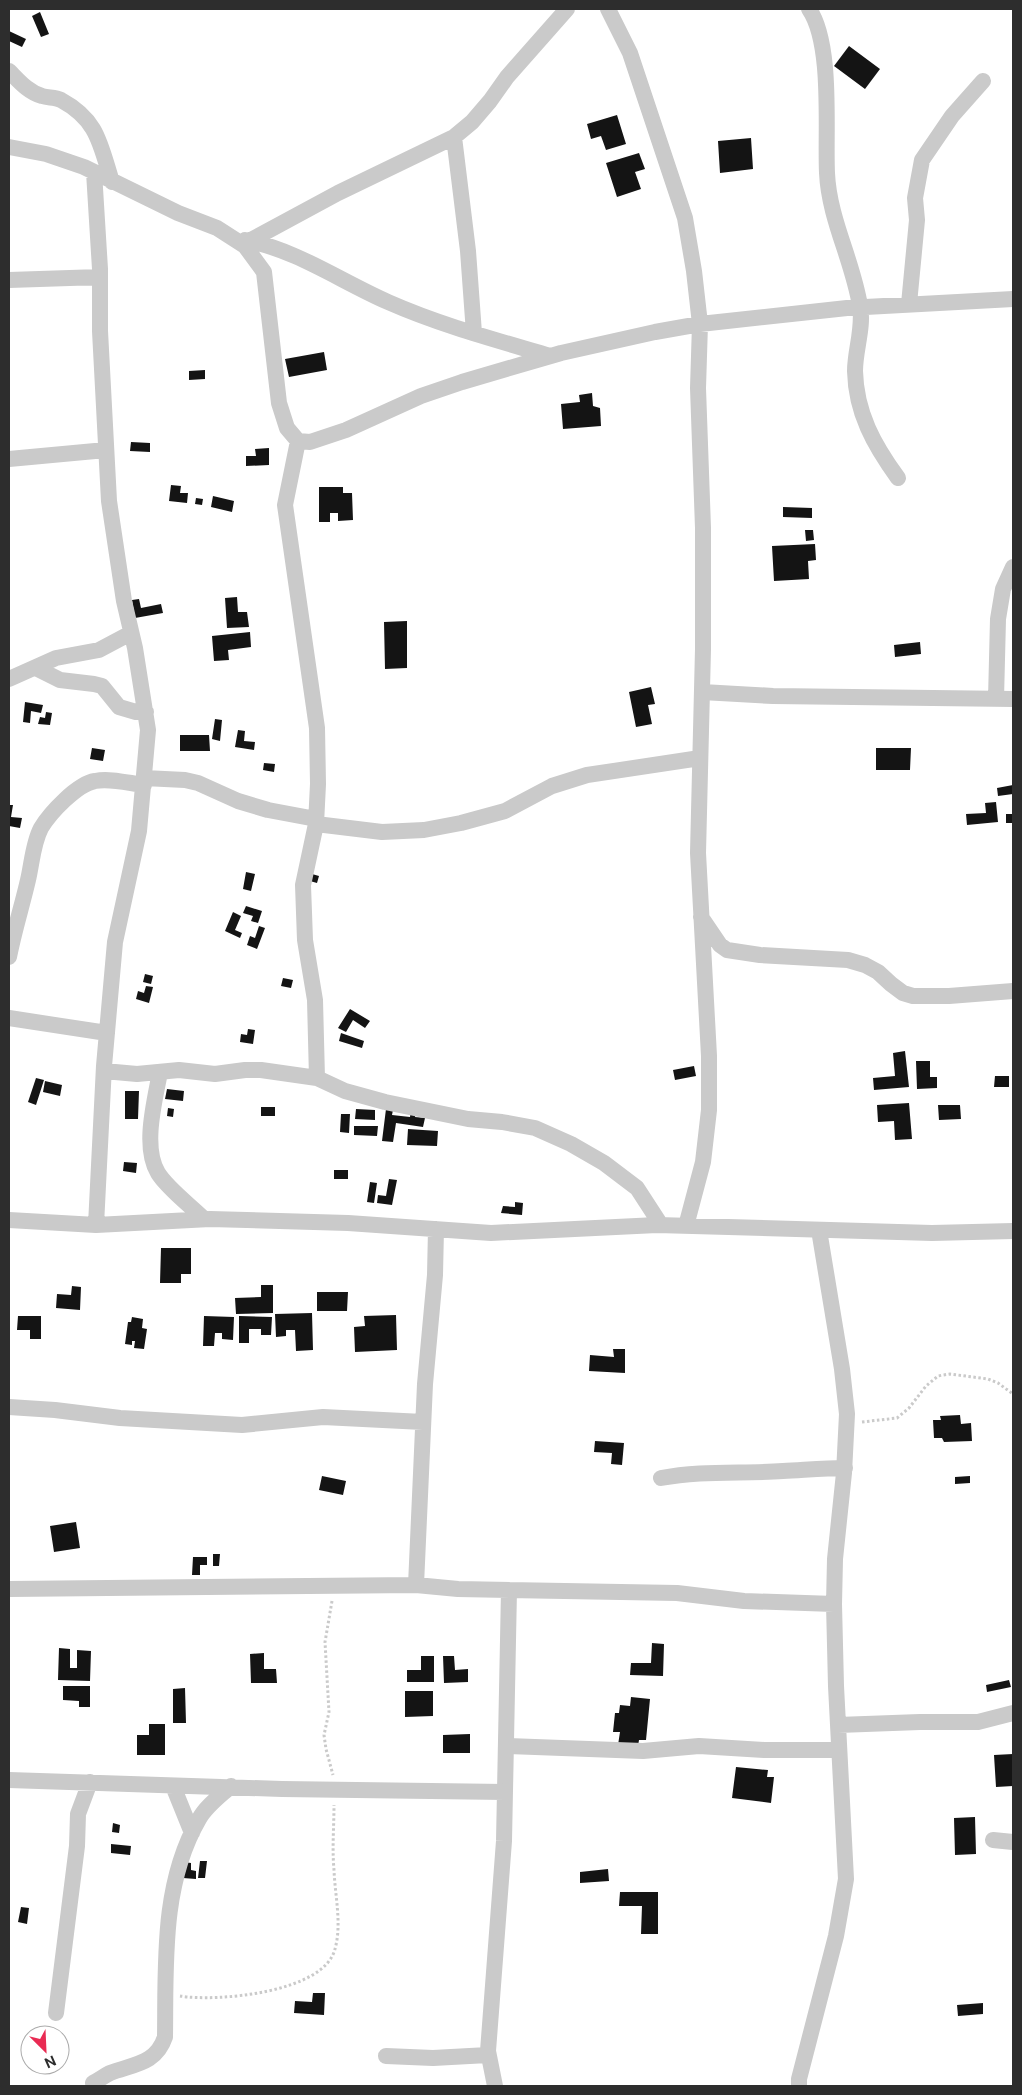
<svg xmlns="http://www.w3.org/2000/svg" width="1022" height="2095" font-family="'Public Sans',sans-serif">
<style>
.building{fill:#141414}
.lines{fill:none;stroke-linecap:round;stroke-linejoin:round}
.path{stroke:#cacaca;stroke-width:3;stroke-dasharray:2.5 2.5;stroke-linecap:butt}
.minor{stroke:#cacaca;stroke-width:16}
</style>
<rect width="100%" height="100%" fill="#fff"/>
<path class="building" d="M 40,12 L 49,34 L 41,37 L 32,16 Z
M 9,31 L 26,39 L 22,47 L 9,41 Z
M 849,46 L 880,69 L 865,89 L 834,66 Z
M 617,115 L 626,144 L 606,150 L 601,136 L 591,139 L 587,124 Z
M 751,138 L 753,169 L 720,173 L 718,141 Z
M 639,153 L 645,169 L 635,172 L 641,189 L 617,197 L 606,163 Z
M 324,352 L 327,370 L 289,377 L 285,359 Z
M 205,370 L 205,379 L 189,380 L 189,371 Z
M 592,393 L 593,406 L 600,408 L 601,426 L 563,429 L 561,404 L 580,402 L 579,395 Z
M 131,442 L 150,443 L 150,452 L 130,451 Z
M 269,448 L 269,465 L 246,466 L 246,456 L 256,456 L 255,449 Z
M 171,485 L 181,486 L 180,493 L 188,493 L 187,503 L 169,501 Z
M 319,487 L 343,487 L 343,493 L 352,493 L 353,520 L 338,521 L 338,513 L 330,513 L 330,522 L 319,522 Z
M 213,496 L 234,501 L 232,512 L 211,507 Z
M 196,498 L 203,499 L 202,505 L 195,504 Z
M 783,507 L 812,508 L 812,518 L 783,517 Z
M 805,530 L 813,530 L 814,540 L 806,541 Z
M 815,544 L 816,560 L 808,561 L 809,579 L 774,581 L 772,546 Z
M 237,597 L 238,612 L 247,612 L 249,627 L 227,628 L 225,598 Z
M 139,599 L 141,608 L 161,604 L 163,613 L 135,618 L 132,600 Z
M 407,621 L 407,668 L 385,669 L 384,622 Z
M 250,632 L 251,647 L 228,650 L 229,660 L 214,661 L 212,636 Z
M 920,642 L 921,654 L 895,657 L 894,645 Z
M 651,687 L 655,704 L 648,705 L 652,724 L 636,727 L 629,692 Z
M 25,702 L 43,705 L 41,713 L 31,711 L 30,723 L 23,722 Z
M 46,712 L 52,713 L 50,725 L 38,724 L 40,717 L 45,718 Z
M 215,719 L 222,720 L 220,741 L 212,739 Z
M 238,730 L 245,731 L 244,741 L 255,742 L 254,750 L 235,747 Z
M 180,735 L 209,735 L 210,751 L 180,751 Z
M 92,748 L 105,750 L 103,761 L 90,759 Z
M 876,748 L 911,748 L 910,770 L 876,770 Z
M 264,763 L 275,764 L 274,772 L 263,770 Z
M 1013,785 L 1013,794 L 998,796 L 997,788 Z
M 996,802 L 998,822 L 967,825 L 966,814 L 986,813 L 985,803 Z
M 9,805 L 13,805 L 11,817 L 22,818 L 20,828 L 9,826 Z
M 1006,814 L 1013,814 L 1013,823 L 1006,823 Z
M 246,872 L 255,874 L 251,891 L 243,889 Z
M 312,874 L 319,876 L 317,883 L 310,881 Z
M 246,906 L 262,911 L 258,923 L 251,921 L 253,916 L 243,913 Z
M 233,912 L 241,916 L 235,930 L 242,933 L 240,938 L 225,931 Z
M 259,926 L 265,928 L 257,949 L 247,945 L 250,936 L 255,938 Z
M 145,974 L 153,976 L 151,984 L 143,982 Z
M 283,978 L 293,980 L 291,988 L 281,986 Z
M 146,986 L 153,987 L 149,1003 L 136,999 L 138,991 L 144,993 Z
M 350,1009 L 370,1021 L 365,1028 L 353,1020 L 346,1032 L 338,1028 Z
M 248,1029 L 255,1030 L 253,1044 L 240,1042 L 241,1034 L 247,1035 Z
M 341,1033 L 364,1041 L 362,1048 L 339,1041 Z
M 905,1051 L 909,1087 L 874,1090 L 873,1078 L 895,1076 L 893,1053 Z
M 916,1061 L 930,1061 L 930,1077 L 937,1077 L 937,1088 L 917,1089 Z
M 694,1066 L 696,1076 L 675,1080 L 673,1070 Z
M 995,1076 L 1009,1076 L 1009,1087 L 994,1087 Z
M 36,1078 L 44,1080 L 36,1105 L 28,1102 Z
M 45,1081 L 62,1085 L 60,1096 L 43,1092 Z
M 167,1089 L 184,1091 L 183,1101 L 165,1099 Z
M 125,1091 L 139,1091 L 138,1119 L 125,1119 Z
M 909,1103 L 912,1139 L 895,1140 L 894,1121 L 878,1122 L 877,1105 Z
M 938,1105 L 960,1105 L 961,1119 L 939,1120 Z
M 261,1107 L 275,1107 L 275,1116 L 261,1116 Z
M 168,1108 L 174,1109 L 173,1117 L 167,1116 Z
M 356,1109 L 375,1110 L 375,1120 L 355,1119 Z
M 386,1109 L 393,1110 L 392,1115 L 410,1117 L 411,1110 L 416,1111 L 415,1117 L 425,1118 L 423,1127 L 396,1123 L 393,1142 L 382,1141 Z
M 341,1114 L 350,1114 L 349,1133 L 340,1132 Z
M 354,1126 L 378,1126 L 377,1136 L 354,1135 Z
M 408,1129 L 438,1131 L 437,1146 L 407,1145 Z
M 124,1162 L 137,1163 L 136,1173 L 123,1171 Z
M 334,1170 L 348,1170 L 348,1179 L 334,1179 Z
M 389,1179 L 397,1180 L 392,1205 L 377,1203 L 378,1195 L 386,1196 Z
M 370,1182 L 377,1183 L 374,1203 L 367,1202 Z
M 515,1202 L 523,1203 L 522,1215 L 501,1213 L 503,1206 L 515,1207 Z
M 161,1248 L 191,1248 L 191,1274 L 181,1274 L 181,1283 L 160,1283 Z
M 261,1285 L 273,1285 L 273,1313 L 236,1314 L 235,1298 L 261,1297 Z
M 72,1286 L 81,1287 L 80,1310 L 56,1308 L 57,1294 L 71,1295 Z
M 317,1292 L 348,1292 L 347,1311 L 317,1311 Z
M 312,1313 L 313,1350 L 296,1351 L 295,1330 L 286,1330 L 286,1336 L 276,1337 L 275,1314 Z
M 396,1315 L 397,1350 L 355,1352 L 354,1327 L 365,1326 L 364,1316 Z
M 18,1316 L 41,1316 L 41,1339 L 30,1339 L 30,1330 L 17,1330 Z
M 204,1316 L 234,1317 L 233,1340 L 222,1339 L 222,1333 L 215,1333 L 214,1346 L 203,1346 Z
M 239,1316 L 272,1317 L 271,1335 L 261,1335 L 261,1329 L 249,1329 L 249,1343 L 239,1343 Z
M 132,1317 L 143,1319 L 142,1328 L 147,1329 L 144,1349 L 134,1348 L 135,1341 L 132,1341 L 132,1345 L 125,1344 L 128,1322 L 131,1322 Z
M 613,1349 L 625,1349 L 625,1373 L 589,1371 L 590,1355 L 614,1357 Z
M 960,1415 L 961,1424 L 971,1423 L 972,1441 L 944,1442 L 942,1438 L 934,1438 L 933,1420 L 941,1420 L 940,1416 Z
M 595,1441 L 624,1443 L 622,1465 L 611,1464 L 612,1453 L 594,1452 Z
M 322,1476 L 346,1481 L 343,1495 L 319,1490 Z
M 970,1476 L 970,1483 L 955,1484 L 955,1477 Z
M 76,1522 L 80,1548 L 54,1552 L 50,1526 Z
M 213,1554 L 220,1554 L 219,1566 L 213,1566 Z
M 193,1557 L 207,1557 L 207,1565 L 200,1565 L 200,1575 L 192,1575 Z
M 652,1643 L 664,1644 L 663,1676 L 630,1675 L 631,1663 L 651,1663 Z
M 59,1648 L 70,1649 L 70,1668 L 77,1668 L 77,1650 L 91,1651 L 90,1681 L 58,1680 Z
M 264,1653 L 264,1669 L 276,1669 L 277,1683 L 251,1683 L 250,1654 Z
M 421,1656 L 434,1656 L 434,1682 L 407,1682 L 407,1670 L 421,1670 Z
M 443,1656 L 454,1656 L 455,1670 L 468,1669 L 468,1682 L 444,1683 Z
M 1009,1680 L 1011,1687 L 987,1692 L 986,1685 Z
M 63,1686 L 90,1686 L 90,1707 L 79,1707 L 79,1701 L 63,1700 Z
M 185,1688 L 186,1723 L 173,1723 L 173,1689 Z
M 405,1691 L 433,1691 L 433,1716 L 405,1717 Z
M 631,1697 L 650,1699 L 646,1740 L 639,1740 L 638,1746 L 618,1745 L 620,1732 L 613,1732 L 615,1713 L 619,1713 L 620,1705 L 630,1706 Z
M 149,1724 L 165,1724 L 165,1755 L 137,1755 L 137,1735 L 149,1735 Z
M 470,1734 L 470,1753 L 443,1753 L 443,1735 Z
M 1013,1754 L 1013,1786 L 996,1787 L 994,1755 Z
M 736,1767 L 768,1770 L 767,1777 L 774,1777 L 771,1803 L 732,1798 Z
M 975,1817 L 976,1854 L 955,1855 L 954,1818 Z
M 113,1823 L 120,1825 L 119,1833 L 112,1832 Z
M 111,1844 L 131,1846 L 130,1855 L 111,1853 Z
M 200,1861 L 207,1861 L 205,1878 L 198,1878 Z
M 184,1862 L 191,1863 L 191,1870 L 196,1871 L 196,1879 L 183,1878 Z
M 608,1869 L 609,1881 L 580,1883 L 580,1872 Z
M 620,1892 L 658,1892 L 658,1934 L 641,1934 L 642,1906 L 619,1906 Z
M 21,1907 L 29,1908 L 27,1924 L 18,1922 Z
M 313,1993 L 325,1993 L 324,2015 L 294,2013 L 295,2001 L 312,2002 Z
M 983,2003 L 983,2014 L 958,2016 L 957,2005 Z"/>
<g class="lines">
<path class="path" d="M 862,1422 L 897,1418 L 909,1408 L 926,1386 L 938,1376 L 943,1375 L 950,1374 L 988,1379 L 998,1383 L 1013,1394
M 332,1601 L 325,1642 L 329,1712 L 324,1735 L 326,1749 L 333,1775
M 180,1996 C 216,2002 324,1993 335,1949 C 342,1924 335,1896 334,1870 C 332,1848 334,1827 334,1805"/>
<path class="minor" d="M 608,9 L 630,53 L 685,218 L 694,271 L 700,324 L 698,388 L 703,528 L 703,649 L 698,853 L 709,1056 L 709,1110 L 703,1162 L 686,1226
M 809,9 C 833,44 825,130 827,173 C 829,219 853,261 860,306 C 864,327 855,350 855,371 C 856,413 874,445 898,478
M 9,71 C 19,81 28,92 42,96 C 48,98 55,97 61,100 C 98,120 100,144 112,182
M 454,137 L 468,251 L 474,333
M 9,147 L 46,154 L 84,167 L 178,213 L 217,228 L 245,246 L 264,272 L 279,403 L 287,428 L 298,441 L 310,442 L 346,430 L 421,396 L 462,382 L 561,353 L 655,332 L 700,324 L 847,308 L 1013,299
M 94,172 L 100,269 L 100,331 L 109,501 L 124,601 L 135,648 L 148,730 L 139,831 L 115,942 L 104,1066 L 96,1225
M 245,240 C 297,250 340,281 388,302 C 440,325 496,340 550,356
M 249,241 L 338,193 L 454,137 L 472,122 L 490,101 L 507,77 L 567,9
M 9,280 L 100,277
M 909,304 L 917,220 L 915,198 L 922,160 L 952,116 L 983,81
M 298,441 L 285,505 L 317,728 L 318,784 L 316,824 L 303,885 L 305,940 L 315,1000 L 317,1078
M 9,459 L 106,450
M 36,668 L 60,680 L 94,684 L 102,686 L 119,707 L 136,712 L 146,712
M 9,679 L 56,658 L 99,650 L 131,633
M 702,692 L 773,696 L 1013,699
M 996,699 L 998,619 L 1003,589 L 1013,567
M 144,778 L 185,780 L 198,783 L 238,801 L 268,810 L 316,819
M 316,824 L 382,832 L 424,830 L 461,823 L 505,811 L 552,786 L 587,775 L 700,758
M 701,917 L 720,945 L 727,950 L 760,955 L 848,960 L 865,965 L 878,972 L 891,984 L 903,993 L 913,996 L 949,996 L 1013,991
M 9,957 C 14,931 22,906 28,880 C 32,863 33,843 41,828 C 50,813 77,784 95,781 C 110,778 128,783 144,785
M 9,1018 L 107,1033
M 104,1071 L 137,1074 L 179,1070 L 215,1074 L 245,1070 L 261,1070 L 317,1078 L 345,1091 L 385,1102 L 468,1119 L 502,1122 L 535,1128 L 571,1144 L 604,1163 L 637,1188 L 661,1225
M 160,1072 C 155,1100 142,1147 158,1173 C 167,1188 191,1206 204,1219
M 9,1220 L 96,1225 L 210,1219 L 348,1223 L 491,1233 L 657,1225 L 932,1233 L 1013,1231
M 9,1407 L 55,1410 L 120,1418 L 242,1425 L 323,1417 L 423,1422
M 661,1478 C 702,1470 742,1474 783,1471 C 804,1470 824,1468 845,1468
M 416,1585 L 425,1384 L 435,1275 L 436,1229
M 9,1589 L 416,1585 L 458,1589 L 677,1593 L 744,1601 L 834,1604
M 838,1725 L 920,1722 L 978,1722 L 1013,1713
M 506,1746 L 643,1751 L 699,1746 L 764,1750 L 839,1750
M 9,1780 L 282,1789 L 505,1792
M 173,1786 L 192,1833
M 993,1840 L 1013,1842
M 56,2013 L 77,1846 L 78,1814 L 90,1782
M 386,2056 L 433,2058 L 488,2055
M 93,2083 C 99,2080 104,2076 110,2073 C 134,2064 156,2064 165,2037 C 166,1965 161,1884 199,1819 C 206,1806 220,1796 231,1786
M 495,2086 L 488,2051 L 504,1841 L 509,1590
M 799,2086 L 799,2079 L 836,1936 L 846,1879 L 836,1686 L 834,1604 L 835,1559 L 844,1473 L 847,1414 L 842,1369 L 819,1230"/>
</g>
<rect width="1022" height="2095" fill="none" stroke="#2d2d2d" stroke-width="20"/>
<g transform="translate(45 2050) rotate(156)"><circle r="24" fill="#ffffff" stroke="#ababab"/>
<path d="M0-4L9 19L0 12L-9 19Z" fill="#e92b53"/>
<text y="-8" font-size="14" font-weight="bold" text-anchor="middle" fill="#2d2d2d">N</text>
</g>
</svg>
